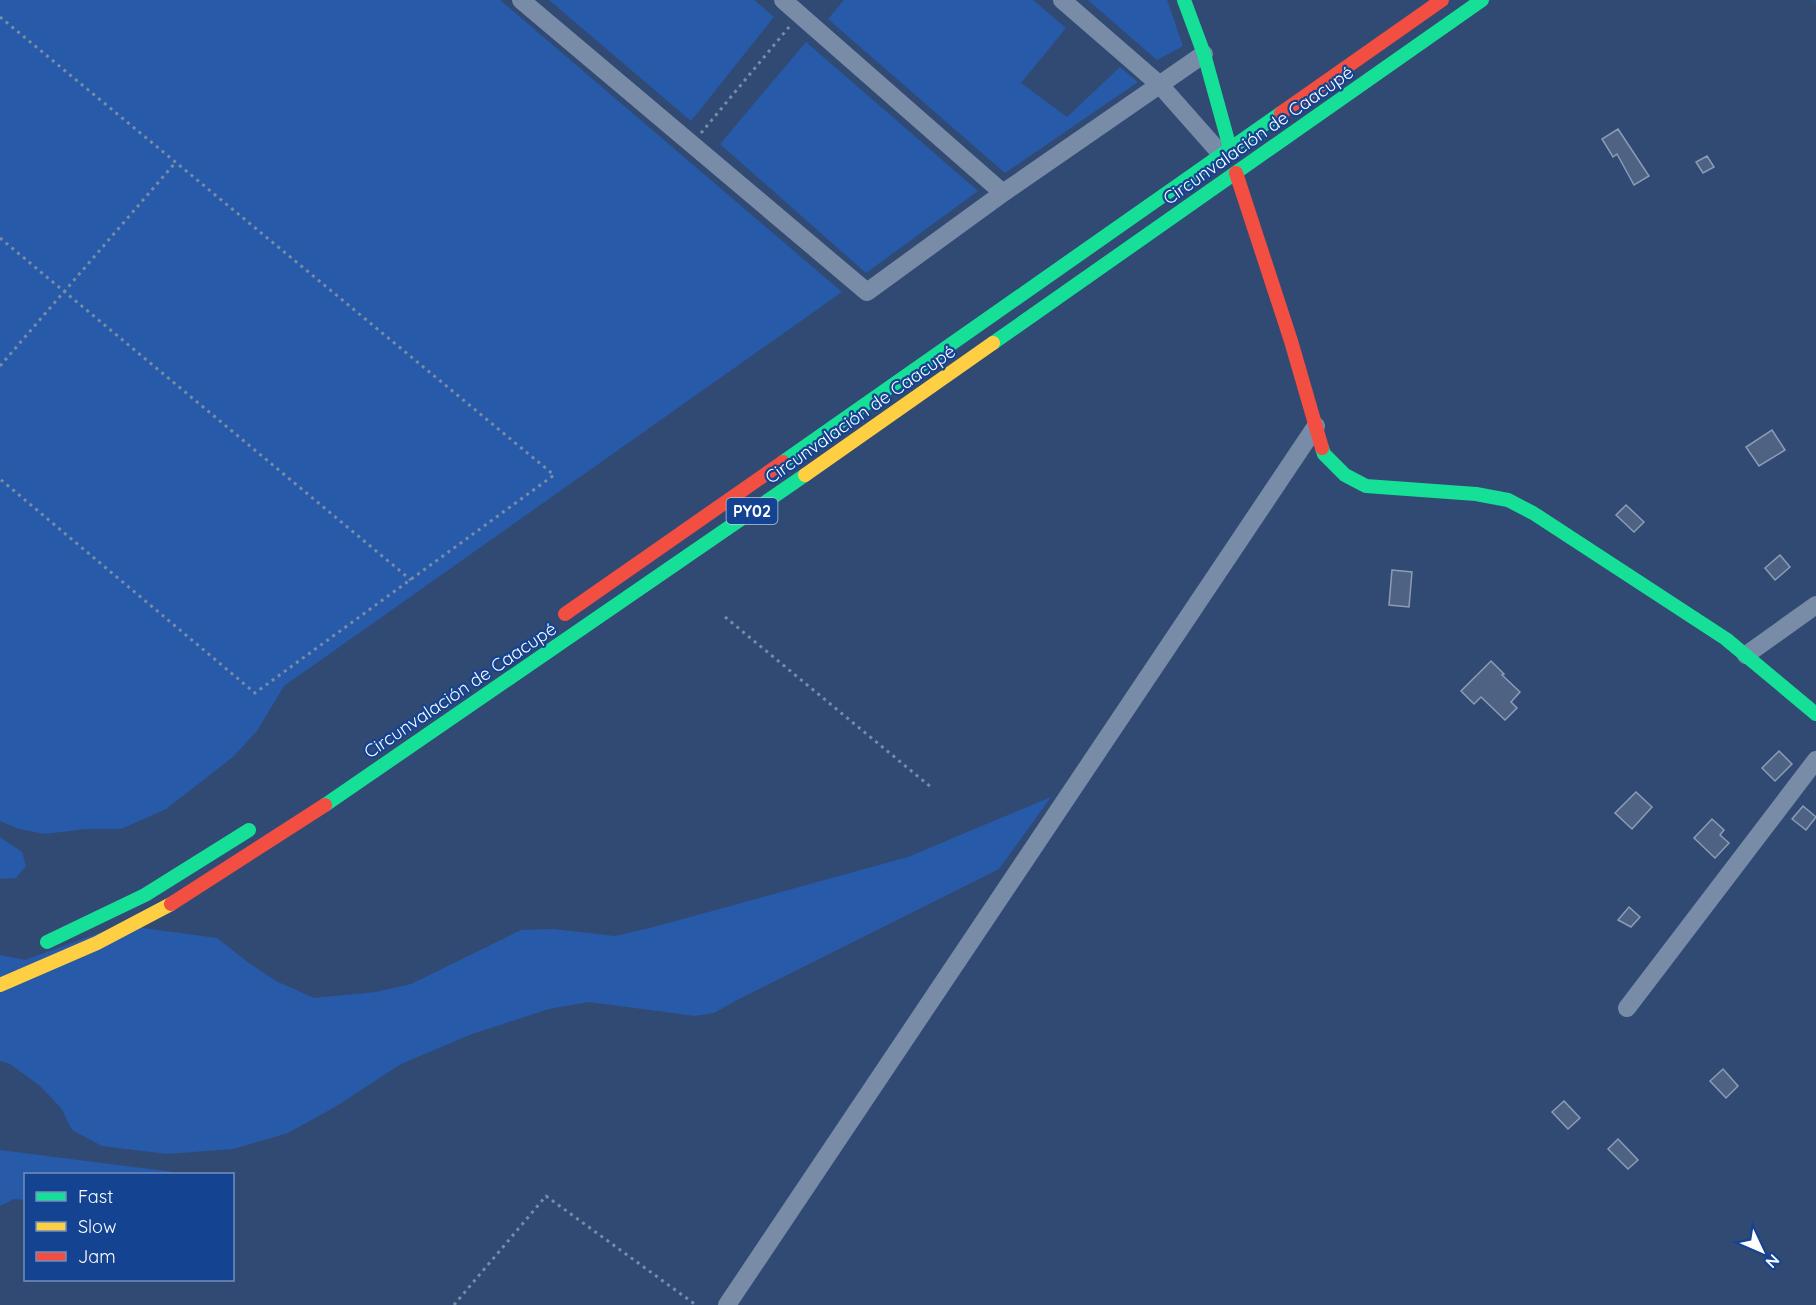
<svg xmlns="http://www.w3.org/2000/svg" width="1816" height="1305" font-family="Quicksand,sans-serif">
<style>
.green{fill:#275aa8}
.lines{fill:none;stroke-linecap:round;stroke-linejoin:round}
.stream{stroke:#2c4f87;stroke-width:4.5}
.building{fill:#4e6284;stroke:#8d9cb5;stroke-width:1.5}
.path{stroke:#788ba7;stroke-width:3;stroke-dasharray:3 4.5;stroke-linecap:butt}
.street{stroke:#788ba7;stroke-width:18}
.fast{stroke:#16e098;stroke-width:14}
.slow{stroke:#ffcf43;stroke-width:14}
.jam{stroke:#f24e42;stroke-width:14}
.labels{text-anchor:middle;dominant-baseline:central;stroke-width:4.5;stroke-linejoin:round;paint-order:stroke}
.shield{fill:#144491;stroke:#b8c7de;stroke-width:1.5}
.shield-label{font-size:16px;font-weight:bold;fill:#fff}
.street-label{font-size:18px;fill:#fff;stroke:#144491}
</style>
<rect width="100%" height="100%" fill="#314a74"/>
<path class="green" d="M 0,0 L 500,0 L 842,292 L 284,686 L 257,731 L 233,757 L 166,809 L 121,829 L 86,829 L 45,834 L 19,829 L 0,821 Z
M 549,0 L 754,0 L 774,17 L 691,121 Z
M 844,0 L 1033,0 L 1066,28 L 1021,83 L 1067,117 L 1120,67 L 1138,82 L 1005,173 L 828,19 Z
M 1088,0 L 1167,0 L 1183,46 L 1157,60 Z
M 806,42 L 978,191 L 866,273 L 720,144 Z
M 1051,797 L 999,869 L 739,999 L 714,1013 L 695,1016 L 589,1002 L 549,1009 L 472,1034 L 401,1064 L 335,1107 L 288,1133 L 233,1149 L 167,1154 L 102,1146 L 72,1130 L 61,1108 L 40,1086 L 10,1064 L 0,1061 L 0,955 L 25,960 L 121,925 L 217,938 L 249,963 L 276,981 L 314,998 L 376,992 L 411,984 L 521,930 L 553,929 L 615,936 L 650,928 L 908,857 Z
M 0,837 L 22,852 L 26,866 L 16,878 L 0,879 Z
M 0,1150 L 173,1172 L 176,1174 L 26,1174 L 25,1200 L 14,1199 L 0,1206 Z"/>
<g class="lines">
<path class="stream" d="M 1814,0 L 1816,1"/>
</g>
<path class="building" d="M 1618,129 L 1649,176 L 1634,185 L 1617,154 L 1613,157 L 1602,139 Z
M 1707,156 L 1714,167 L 1703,173 L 1696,162 Z
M 1772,430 L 1785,450 L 1759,466 L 1746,447 Z
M 1626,505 L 1644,522 L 1634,532 L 1616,515 Z
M 1780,555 L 1790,567 L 1775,580 L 1765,568 Z
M 1392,570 L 1412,572 L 1409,607 L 1389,605 Z
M 1491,661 L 1504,674 L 1502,675 L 1520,692 L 1511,702 L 1517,708 L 1505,720 L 1481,697 L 1474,704 L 1461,691 Z
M 1779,751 L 1792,764 L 1775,781 L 1762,768 Z
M 1636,792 L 1652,807 L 1632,829 L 1615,813 Z
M 1803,806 L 1816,817 L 1806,830 L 1792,819 Z
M 1712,819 L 1724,830 L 1720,835 L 1729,843 L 1715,858 L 1694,838 Z
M 1629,907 L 1640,917 L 1631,927 L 1618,920 Z
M 1723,1069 L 1738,1086 L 1726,1098 L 1710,1081 Z
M 1564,1101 L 1580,1118 L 1568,1129 L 1552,1112 Z
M 1618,1139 L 1638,1160 L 1628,1169 L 1608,1149 Z"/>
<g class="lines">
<path class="path" d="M 0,17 L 554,475 L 255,693 L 0,479
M 701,133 L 789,27
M 0,238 L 411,580
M 0,366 L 175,163
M 725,617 L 932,788
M 454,1305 L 546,1196 L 696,1305"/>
<path class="street" d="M 521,0 L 867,292 L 1003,193 L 1204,54
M 783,0 L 1003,193
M 1062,0 L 1160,85 L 1221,154
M 1746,655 L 1816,605
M 1627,1008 L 1816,760
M 727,1305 L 1316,426"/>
<path class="fast" d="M 1184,0 L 1204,54 L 1230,148
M 993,343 L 1482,0
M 1322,448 L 1324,454 L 1345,475 L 1366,486 L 1476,494 L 1508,500 L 1533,513 L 1726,639 L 1816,714
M 783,462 L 1281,113
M 325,805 L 805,475
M 47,942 L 145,895 L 249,830"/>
<path class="slow" d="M 805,475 L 993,343
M 0,985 L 97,943 L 171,904"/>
<path class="jam" d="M 1281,113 L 1442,0
M 1236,173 L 1291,341 L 1322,448
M 565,614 L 783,462
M 171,904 L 325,805"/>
</g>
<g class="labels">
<rect class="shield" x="726.5" y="498" width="51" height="26" rx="4.5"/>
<g class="shield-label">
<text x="752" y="511">PY02</text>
</g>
<g class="street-label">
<text transform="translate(1258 135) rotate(-35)">Circunvalación de Caacupé</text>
<text transform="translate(860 414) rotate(-35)">Circunvalación de Caacupé</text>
<text transform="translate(460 690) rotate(-34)">Circunvalación de Caacupé</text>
</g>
</g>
<rect x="24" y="1173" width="210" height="108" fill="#144491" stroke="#728fbd" stroke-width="1.5"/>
<rect x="36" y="1192" width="30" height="9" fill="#16e098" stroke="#728fbd" stroke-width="1.5"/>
<text x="78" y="1203" font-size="18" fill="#ffffff">Fast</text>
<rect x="36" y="1222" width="30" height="9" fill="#ffcf43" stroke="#728fbd" stroke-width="1.5"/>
<text x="78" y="1233" font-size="18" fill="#ffffff">Slow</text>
<rect x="36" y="1252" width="30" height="9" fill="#f24e42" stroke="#728fbd" stroke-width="1.5"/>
<text x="78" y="1263" font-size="18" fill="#ffffff">Jam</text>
<g transform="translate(1762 1251) rotate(134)" stroke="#144491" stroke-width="4.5" paint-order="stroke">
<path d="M0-4.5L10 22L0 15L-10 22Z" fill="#ffffff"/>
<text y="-9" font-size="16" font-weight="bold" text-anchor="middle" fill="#ffffff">N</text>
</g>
</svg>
